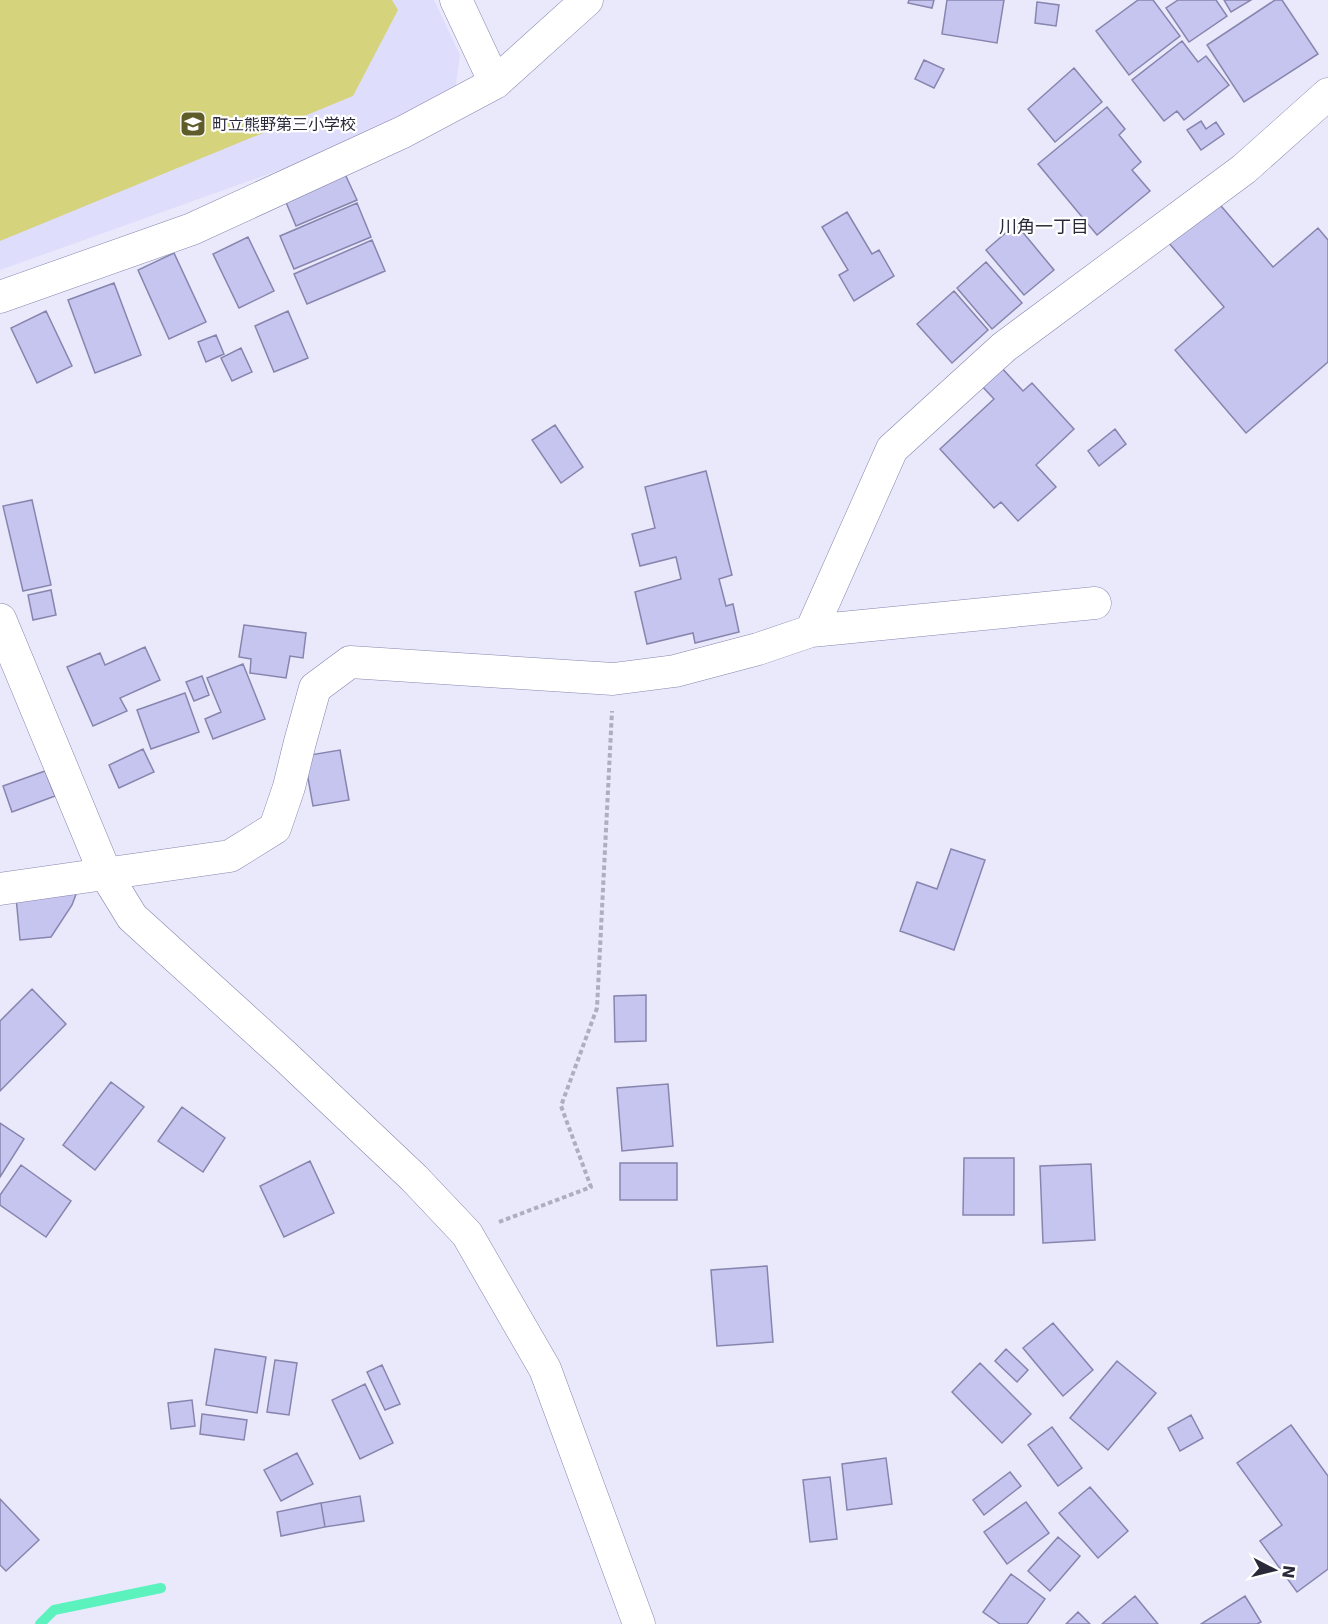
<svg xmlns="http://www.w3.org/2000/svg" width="1328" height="1624" font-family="'DejaVu Sans','Noto Sans JP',sans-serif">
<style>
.built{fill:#deddfc}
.green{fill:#d6d37d}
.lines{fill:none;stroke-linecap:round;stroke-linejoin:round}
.stream{stroke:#5bf2be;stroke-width:10}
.building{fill:#c6c5f0;stroke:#8785ae;stroke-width:1.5}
.minor-casing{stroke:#8785ae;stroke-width:33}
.tertiary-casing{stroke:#8785ae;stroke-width:34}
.path{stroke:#aeaec0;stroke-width:4;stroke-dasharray:4.5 3;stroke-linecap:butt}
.minor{stroke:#fff;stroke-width:32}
.tertiary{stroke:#fff;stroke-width:33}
.labels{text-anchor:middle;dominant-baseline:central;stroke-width:4.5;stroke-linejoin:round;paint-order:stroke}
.poi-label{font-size:16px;fill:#2a293a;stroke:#fff;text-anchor:start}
.neighbourhood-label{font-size:18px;fill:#2a293a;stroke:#fff}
</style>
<rect width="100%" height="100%" fill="#e9e9fb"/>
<path class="built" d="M 0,0 L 434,0 L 460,55 L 455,90 L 316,157 L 0,270 Z"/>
<path class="green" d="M 0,0 L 392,0 L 398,10 L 353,96 L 0,241 Z"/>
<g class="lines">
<path class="stream" d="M 40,1624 L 54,1610 L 161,1588"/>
</g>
<path class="building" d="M 909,0 L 934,0 L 932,8 L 908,3 Z
M 947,0 L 1004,0 L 997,43 L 942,34 Z
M 1138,0 L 1153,0 L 1180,36 L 1129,75 L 1096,31 Z
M 1178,0 L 1216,0 L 1227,16 L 1189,42 L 1166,8 Z
M 1224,0 L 1251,0 L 1231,12 Z
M 1275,0 L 1282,0 L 1318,54 L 1244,102 L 1207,45 Z
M 1037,2 L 1059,5 L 1056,26 L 1035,23 Z
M 1182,41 L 1198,62 L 1206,56 L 1229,85 L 1184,120 L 1177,111 L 1164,121 L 1132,80 Z
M 924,60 L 944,69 L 934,88 L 915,79 Z
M 1074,68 L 1102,102 L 1055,142 L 1028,109 Z
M 1107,107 L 1125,129 L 1119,135 L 1141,162 L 1132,170 L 1150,191 L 1097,235 L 1038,164 Z
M 1201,121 L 1206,129 L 1216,122 L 1224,134 L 1201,150 L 1187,130 Z
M 345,174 L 357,200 L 296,226 L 285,200 Z
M 1216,200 L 1273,267 L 1318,228 L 1328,240 L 1328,362 L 1246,433 L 1175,350 L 1224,307 L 1168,242 Z
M 357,203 L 371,237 L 294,269 L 280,236 Z
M 847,212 L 872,254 L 879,250 L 894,276 L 854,301 L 839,275 L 848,270 L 822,227 Z
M 1016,224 L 1054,270 L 1024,295 L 986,250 Z
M 248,237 L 274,291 L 239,308 L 213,254 Z
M 372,240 L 385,271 L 307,304 L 294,274 Z
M 174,253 L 206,322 L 169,339 L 138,270 Z
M 986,262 L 1022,303 L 992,329 L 957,288 Z
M 114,283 L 141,355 L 95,373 L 68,300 Z
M 954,291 L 988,330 L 952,363 L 917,324 Z
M 46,311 L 72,366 L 37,383 L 11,328 Z
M 288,311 L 308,358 L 274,372 L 255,326 Z
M 216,335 L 224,354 L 206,362 L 198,342 Z
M 241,348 L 252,372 L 232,381 L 221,358 Z
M 1000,366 L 1023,391 L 1032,383 L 1074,429 L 1036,465 L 1056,487 L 1018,521 L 1001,502 L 994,508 L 940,449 L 994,399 L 980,384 Z
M 555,425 L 583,467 L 561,483 L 532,440 Z
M 1115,429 L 1126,444 L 1099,466 L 1088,451 Z
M 706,471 L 732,575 L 719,579 L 726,606 L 733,604 L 739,632 L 695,643 L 693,633 L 647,644 L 635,592 L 681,579 L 676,557 L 640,566 L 632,534 L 655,528 L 645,487 Z
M 32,500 L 51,585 L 23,591 L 3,506 Z
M 51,590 L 56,615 L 33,620 L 28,595 Z
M 244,625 L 306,633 L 303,658 L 290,656 L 286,678 L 250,673 L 251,659 L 239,657 Z
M 145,647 L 160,680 L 120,698 L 127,711 L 93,726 L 67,667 L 100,653 L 105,665 Z
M 243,664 L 265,719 L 213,739 L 205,719 L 221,712 L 207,678 Z
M 202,676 L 209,695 L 194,701 L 186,682 Z
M 185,693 L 199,732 L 151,749 L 137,710 Z
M 143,749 L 154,772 L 119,788 L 109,765 Z
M 340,750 L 349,800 L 313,806 L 304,756 Z
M 45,771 L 55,796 L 12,812 L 3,786 Z
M 951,849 L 985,860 L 954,950 L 900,931 L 917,882 L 937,889 Z
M 78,889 L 72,905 L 51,937 L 20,940 L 16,897 Z
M 32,989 L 66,1024 L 0,1091 L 0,1021 Z
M 646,995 L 646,1041 L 615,1042 L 614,996 Z
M 111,1082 L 144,1107 L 95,1170 L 63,1145 Z
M 668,1084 L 673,1146 L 622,1151 L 617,1088 Z
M 182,1107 L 225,1138 L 203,1172 L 158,1141 Z
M 0,1123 L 24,1139 L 0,1177 Z
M 964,1158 L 1014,1158 L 1014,1215 L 963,1215 Z
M 310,1161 L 334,1213 L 284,1237 L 260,1186 Z
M 620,1163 L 677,1163 L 677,1200 L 620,1200 Z
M 1091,1164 L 1095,1240 L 1043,1243 L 1040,1166 Z
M 21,1165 L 71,1201 L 46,1237 L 0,1205 L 0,1195 Z
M 767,1266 L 773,1342 L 717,1346 L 711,1270 Z
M 1053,1323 L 1093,1370 L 1063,1396 L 1023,1348 Z
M 215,1349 L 266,1357 L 257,1413 L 206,1405 Z
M 1006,1349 L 1028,1370 L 1017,1382 L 995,1361 Z
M 275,1360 L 297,1363 L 289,1415 L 267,1412 Z
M 1117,1361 L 1156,1393 L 1108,1450 L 1070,1418 Z
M 980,1363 L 1031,1414 L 1002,1443 L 952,1392 Z
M 382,1365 L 400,1404 L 385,1410 L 367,1372 Z
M 365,1384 L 393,1443 L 360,1459 L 332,1400 Z
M 192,1400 L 195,1426 L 171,1429 L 168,1403 Z
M 202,1414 L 247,1420 L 244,1440 L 200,1434 Z
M 1191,1415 L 1203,1438 L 1180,1451 L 1168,1428 Z
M 1291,1425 L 1328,1476 L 1328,1569 L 1297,1592 L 1260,1541 L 1282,1525 L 1237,1463 Z
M 1052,1427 L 1082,1468 L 1058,1486 L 1028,1445 Z
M 297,1453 L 313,1484 L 281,1501 L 264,1470 Z
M 886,1458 L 892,1504 L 847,1510 L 842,1464 Z
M 1010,1472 L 1021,1486 L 984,1515 L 973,1500 Z
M 830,1477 L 837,1539 L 810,1542 L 803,1480 Z
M 1090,1487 L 1128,1531 L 1098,1558 L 1059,1513 Z
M 360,1496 L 364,1521 L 325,1527 L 321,1503 Z
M 0,1499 L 39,1540 L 6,1571 L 0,1565 Z
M 1026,1502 L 1049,1533 L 1007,1564 L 984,1532 Z
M 321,1503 L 325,1527 L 281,1536 L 277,1512 Z
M 1058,1537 L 1080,1556 L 1050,1591 L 1028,1571 Z
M 1011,1574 L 1045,1599 L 1027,1624 L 1000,1624 L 983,1612 Z
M 1135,1596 L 1158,1624 L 1102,1624 Z
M 1245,1596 L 1261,1622 L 1257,1624 L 1201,1624 Z
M 1078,1612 L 1090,1624 L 1066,1624 Z"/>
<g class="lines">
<g class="minor-casing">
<path id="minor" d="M 456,0 L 495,83
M 0,297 L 192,229 L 403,132 L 495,83 L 587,0
M 811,631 L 892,449 L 1004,347 L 1244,169 L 1328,94
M 105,873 L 132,917 L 285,1056 L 414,1178 L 467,1234 L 545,1369 L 639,1624
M 0,889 L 230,856 L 275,828 L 289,787 L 300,742 L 315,688 L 350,662 L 613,679 L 675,671 L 758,649 L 811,631 L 1095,603"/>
</g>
<g class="tertiary-casing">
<path id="tertiary" d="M 0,620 L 105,873"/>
</g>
<path class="path" d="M 499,1222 L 591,1187 L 561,1106 L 597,1008 L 612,711"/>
<use href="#minor" class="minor"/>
<use href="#tertiary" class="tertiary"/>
</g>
<defs>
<g id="school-square" transform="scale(1.35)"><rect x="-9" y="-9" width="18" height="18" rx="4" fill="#5e5c28" stroke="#fff"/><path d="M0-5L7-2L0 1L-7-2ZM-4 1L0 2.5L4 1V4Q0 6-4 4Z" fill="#fff"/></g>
</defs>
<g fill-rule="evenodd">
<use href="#school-square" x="193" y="124"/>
</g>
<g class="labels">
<g class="poi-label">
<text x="212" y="124">町立熊野第三小学校</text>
</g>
<g class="neighbourhood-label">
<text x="1044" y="226">川角一丁目</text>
</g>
</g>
<g transform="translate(1274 1570) rotate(97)" stroke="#ffffff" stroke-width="4.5" paint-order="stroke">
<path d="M0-4.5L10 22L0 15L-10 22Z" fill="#2a293a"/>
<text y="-9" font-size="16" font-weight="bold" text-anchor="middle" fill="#2a293a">N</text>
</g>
</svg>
